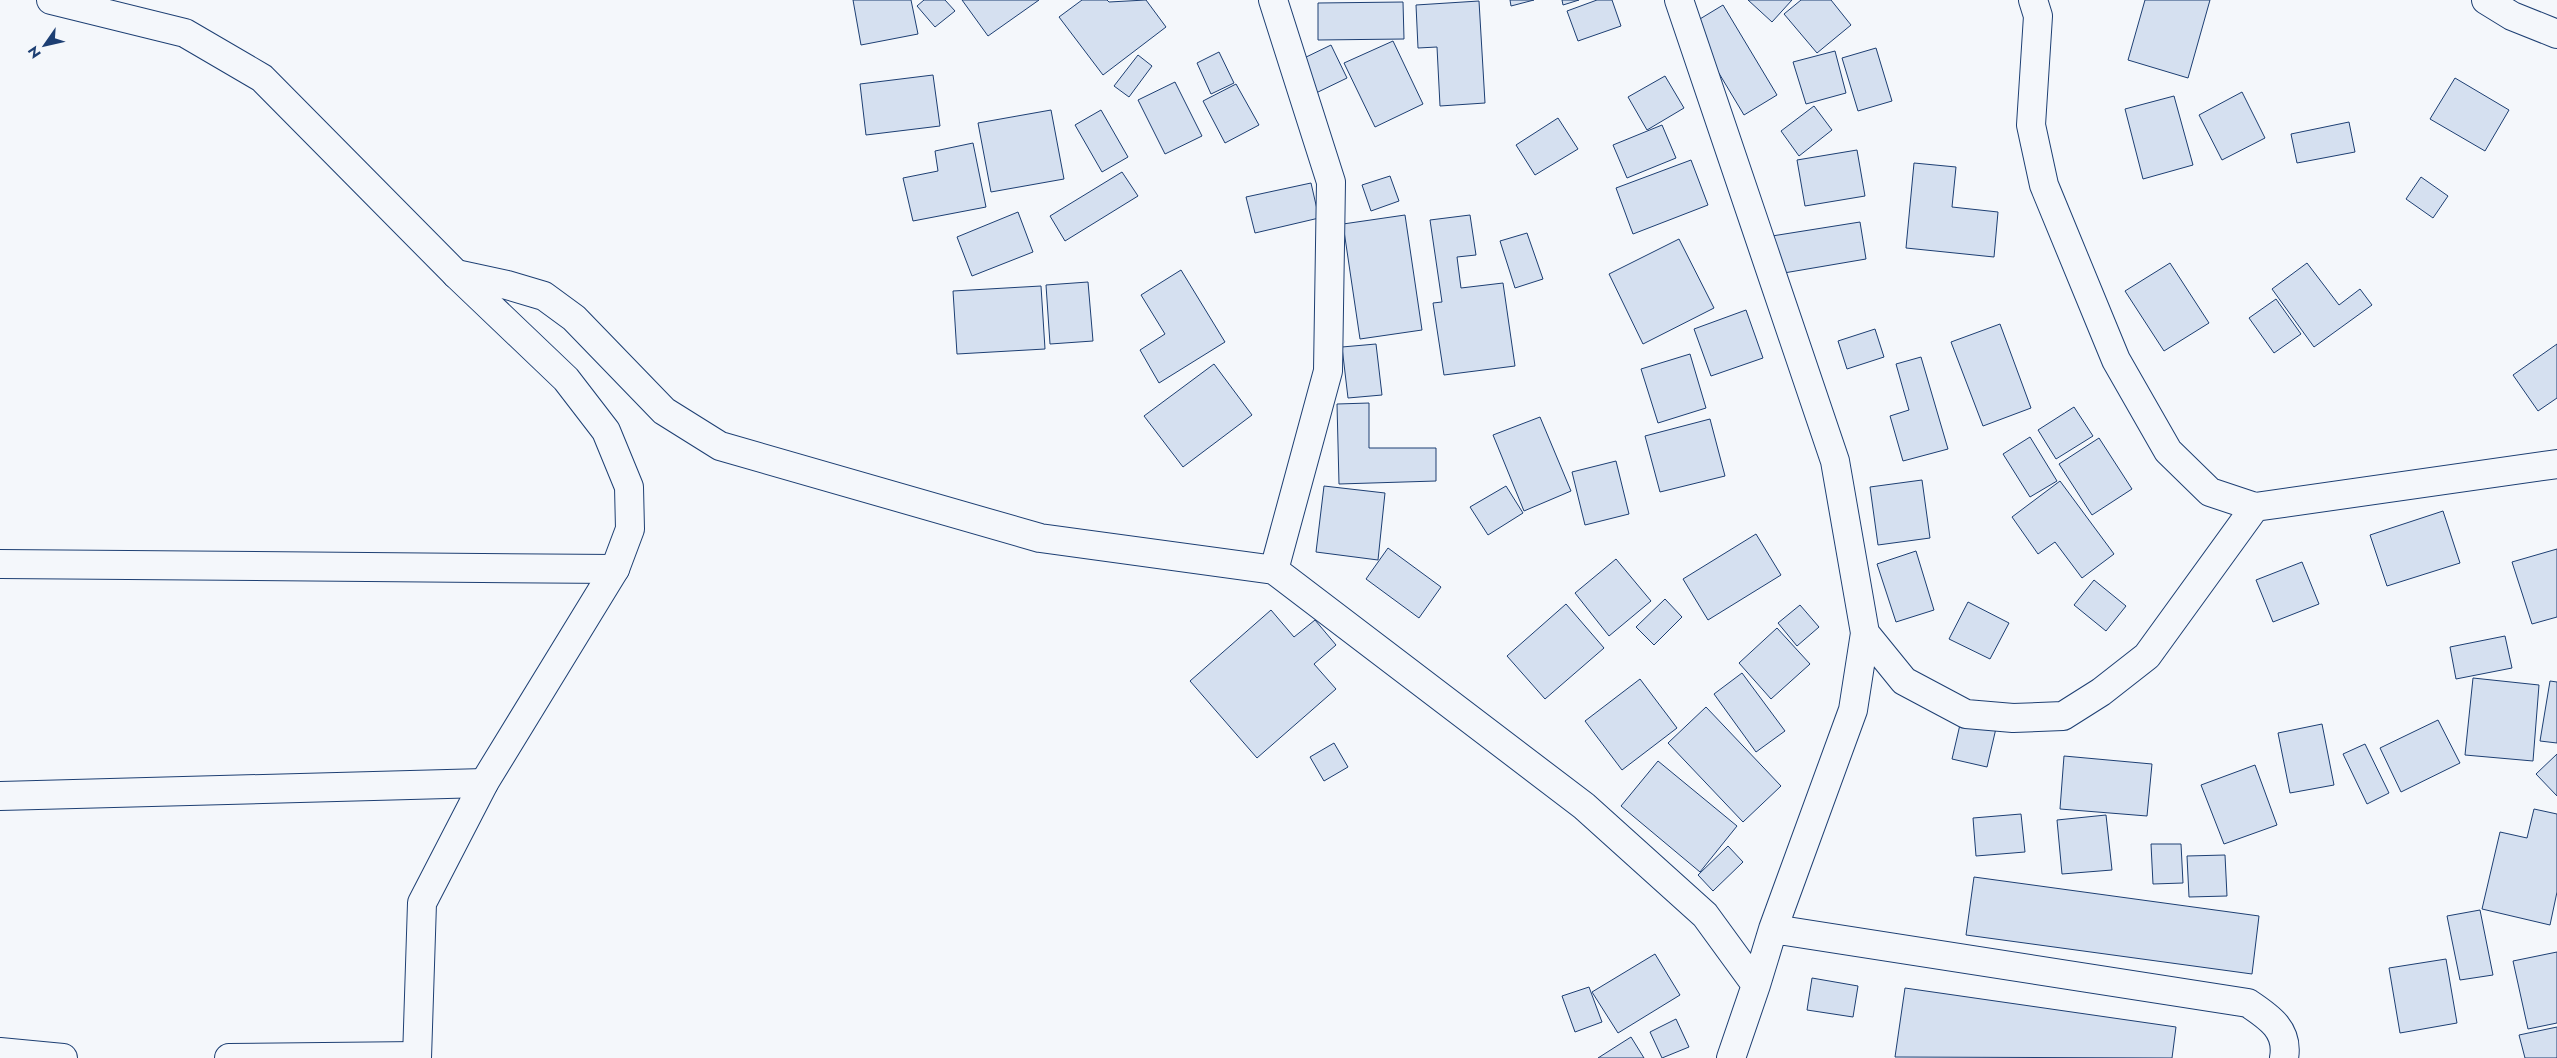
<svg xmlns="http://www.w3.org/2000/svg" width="2557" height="1058" font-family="Jost,sans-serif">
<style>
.building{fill:#d5e0f0;stroke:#1d3f73}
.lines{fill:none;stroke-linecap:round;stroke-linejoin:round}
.street-casing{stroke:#1d3f73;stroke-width:30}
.secondary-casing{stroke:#1d3f73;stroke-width:30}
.street{stroke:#f4f7fb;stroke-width:28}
.secondary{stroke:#f4f7fb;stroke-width:28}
</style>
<rect width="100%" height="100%" fill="#f4f7fb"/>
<path class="building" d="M 853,0 L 911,0 L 918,34 L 861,45 Z
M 924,0 L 945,0 L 955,11 L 935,27 L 917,6 Z
M 962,0 L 1039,0 L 988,36 Z
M 1082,0 L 1107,0 L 1109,2 L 1146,0 L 1166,27 L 1103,75 L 1059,17 Z
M 1510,0 L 1534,0 L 1511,6 Z
M 1562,0 L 1579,0 L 1563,5 Z
M 1597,0 L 1612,0 L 1621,26 L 1578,41 L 1567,11 Z
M 1748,0 L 1792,0 L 1772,22 Z
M 1801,0 L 1831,0 L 1851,25 L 1817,53 L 1784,14 Z
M 2145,0 L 2210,0 L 2188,78 L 2128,60 Z
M 1479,1 L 1485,103 L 1440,106 L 1437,47 L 1418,48 L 1416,5 Z
M 1403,2 L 1404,39 L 1318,40 L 1318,3 Z
M 1723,5 L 1777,95 L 1744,115 L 1690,25 Z
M 1393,41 L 1423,104 L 1375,127 L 1344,63 Z
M 1331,45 L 1347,78 L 1316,93 L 1300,60 Z
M 1876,48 L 1892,101 L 1858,111 L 1842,58 Z
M 1835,51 L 1846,93 L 1806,104 L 1793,62 Z
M 1219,52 L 1234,83 L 1211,94 L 1197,63 Z
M 1138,55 L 1152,66 L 1129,97 L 1114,86 Z
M 933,75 L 940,126 L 866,135 L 860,84 Z
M 1665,76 L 1684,108 L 1647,130 L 1628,97 Z
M 2455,78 L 2509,110 L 2485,151 L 2430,119 Z
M 1175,82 L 1202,136 L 1165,154 L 1138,100 Z
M 1236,84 L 1259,125 L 1225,143 L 1203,101 Z
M 2242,92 L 2265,138 L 2222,160 L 2199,115 Z
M 2174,96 L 2193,165 L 2143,179 L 2125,109 Z
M 1814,106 L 1832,130 L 1799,156 L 1781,131 Z
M 1051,110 L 1064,179 L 991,192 L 978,123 Z
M 1101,110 L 1128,157 L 1102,172 L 1075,125 Z
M 1558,118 L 1578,149 L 1535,175 L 1516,145 Z
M 2349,122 L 2355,152 L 2297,163 L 2291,134 Z
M 1662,125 L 1676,158 L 1627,178 L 1613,145 Z
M 973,143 L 986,207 L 913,221 L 903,178 L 938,171 L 935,151 Z
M 1857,150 L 1865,196 L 1805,206 L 1797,160 Z
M 1691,160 L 1708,205 L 1633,234 L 1616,188 Z
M 1914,163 L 1956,167 L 1952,207 L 1998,212 L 1994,257 L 1906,248 Z
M 1122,172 L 1138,196 L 1065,241 L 1050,216 Z
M 1390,176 L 1399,201 L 1371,211 L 1362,185 Z
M 2421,177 L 2448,196 L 2433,218 L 2406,199 Z
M 1311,183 L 1319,218 L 1255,233 L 1246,197 Z
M 1018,212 L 1033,252 L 972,276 L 957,237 Z
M 1405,215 L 1422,330 L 1360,339 L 1343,224 Z
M 1470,215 L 1476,255 L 1457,257 L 1461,288 L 1503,283 L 1515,366 L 1444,375 L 1433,303 L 1442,302 L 1430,220 Z
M 1860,222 L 1866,259 L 1778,274 L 1772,236 Z
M 1527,233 L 1543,279 L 1515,288 L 1500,241 Z
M 1679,239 L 1714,308 L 1643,344 L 1609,274 Z
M 2170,263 L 2209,323 L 2164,351 L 2125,291 Z
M 2307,263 L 2339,305 L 2360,289 L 2372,305 L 2314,347 L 2272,289 Z
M 1181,270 L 1225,342 L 1159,383 L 1140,350 L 1165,334 L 1141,295 Z
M 1088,282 L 1093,341 L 1050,344 L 1046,285 Z
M 1041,286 L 1045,349 L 957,354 L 953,291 Z
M 2276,299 L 2301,334 L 2274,353 L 2249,318 Z
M 1746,310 L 1763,358 L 1711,376 L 1694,329 Z
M 2000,324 L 2031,408 L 1983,426 L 1951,342 Z
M 1875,329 L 1884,357 L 1847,369 L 1838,341 Z
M 1376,344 L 1382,395 L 1348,398 L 1342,347 Z
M 2557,344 L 2557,398 L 2538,411 L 2513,375 Z
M 1690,354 L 1706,408 L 1658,423 L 1641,369 Z
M 1921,357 L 1948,449 L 1903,461 L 1890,416 L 1909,410 L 1896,364 Z
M 1214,364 L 1252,415 L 1183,467 L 1144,416 Z
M 1369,403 L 1369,448 L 1436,448 L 1436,481 L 1339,484 L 1337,404 Z
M 2074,407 L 2093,436 L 2056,459 L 2038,430 Z
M 1540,417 L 1571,491 L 1524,511 L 1493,435 Z
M 1710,419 L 1725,476 L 1660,492 L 1645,436 Z
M 2030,437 L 2057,481 L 2030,497 L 2003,454 Z
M 2099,438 L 2132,489 L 2092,515 L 2059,464 Z
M 1616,461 L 1629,514 L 1585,525 L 1572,472 Z
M 1922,480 L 1930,538 L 1878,545 L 1870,487 Z
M 2060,481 L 2114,554 L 2082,578 L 2055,542 L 2038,554 L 2012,517 Z
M 1324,486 L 1385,493 L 1378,560 L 1316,552 Z
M 1506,486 L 1523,513 L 1488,535 L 1470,507 Z
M 2443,511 L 2460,563 L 2387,586 L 2370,535 Z
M 1756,534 L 1781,575 L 1708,620 L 1683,579 Z
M 1388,548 L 1441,587 L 1419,618 L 1366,579 Z
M 2557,549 L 2557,617 L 2532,624 L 2512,562 Z
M 1916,551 L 1934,610 L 1896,622 L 1877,564 Z
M 1616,559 L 1651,601 L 1609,636 L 1575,593 Z
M 2302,562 L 2319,604 L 2273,622 L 2256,580 Z
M 2094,580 L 2126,606 L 2106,631 L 2074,605 Z
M 1665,599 L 1682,617 L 1654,645 L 1636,627 Z
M 1968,602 L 2009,623 L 1990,659 L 1949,639 Z
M 1566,604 L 1604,648 L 1545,699 L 1507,656 Z
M 1800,605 L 1819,627 L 1797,646 L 1778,623 Z
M 1271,610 L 1294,637 L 1315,620 L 1336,645 L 1314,664 L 1336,689 L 1257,758 L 1190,681 Z
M 1777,628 L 1810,664 L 1771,699 L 1739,663 Z
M 2505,636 L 2512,668 L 2456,679 L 2450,647 Z
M 1742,673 L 1785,731 L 1756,752 L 1714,694 Z
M 2473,678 L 2539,685 L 2533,761 L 2465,755 Z
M 1640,679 L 1677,728 L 1622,770 L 1585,721 Z
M 2550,681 L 2557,682 L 2557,743 L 2540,741 Z
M 1706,707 L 1781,786 L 1743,822 L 1668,743 Z
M 1962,716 L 1997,724 L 1987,767 L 1952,759 Z
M 2438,720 L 2460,763 L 2401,792 L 2380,748 Z
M 2322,724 L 2334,785 L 2290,793 L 2278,733 Z
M 1334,743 L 1348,767 L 1324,781 L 1310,757 Z
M 2365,744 L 2389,793 L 2367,804 L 2343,754 Z
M 2557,754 L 2557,796 L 2536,774 Z
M 2064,756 L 2152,764 L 2147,816 L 2060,809 Z
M 1658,761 L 1737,826 L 1700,872 L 1621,806 Z
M 2255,765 L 2277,825 L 2224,844 L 2201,785 Z
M 2534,809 L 2557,814 L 2557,892 L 2550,925 L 2482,909 L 2500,832 L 2527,838 Z
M 2021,814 L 2025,852 L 1976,856 L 1973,818 Z
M 2106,815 L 2112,870 L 2062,874 L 2057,820 Z
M 2151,844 L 2181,844 L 2183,883 L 2153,884 Z
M 1728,846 L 1743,862 L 1713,891 L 1698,875 Z
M 2225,855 L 2227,896 L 2189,897 L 2187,856 Z
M 1974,877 L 2259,916 L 2252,974 L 1966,935 Z
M 2480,910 L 2493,975 L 2460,980 L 2447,916 Z
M 2557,952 L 2557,1023 L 2528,1029 L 2513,961 Z
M 1655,954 L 1680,995 L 1618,1033 L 1592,992 Z
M 2446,959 L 2457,1023 L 2400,1033 L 2389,968 Z
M 1812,978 L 1858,986 L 1853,1017 L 1807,1010 Z
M 1589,987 L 1602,1022 L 1575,1032 L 1562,996 Z
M 1905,988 L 2176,1027 L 2172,1058 L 1895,1057 Z
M 1676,1019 L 1689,1047 L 1662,1058 L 1650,1032 Z
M 2557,1027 L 2557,1058 L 2525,1058 L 2519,1035 Z
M 1631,1037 L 1644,1058 L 1598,1058 Z"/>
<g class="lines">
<g class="street-casing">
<path id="street" d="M 1273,0 L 1331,182 L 1328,371 L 1274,570
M 1679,0 L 1835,461 L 1865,633 L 1853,710 L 1773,929 L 1756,985
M 2033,0 L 2038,16 L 2031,125 L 2044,185 L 2116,360 L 2168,451 L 2210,492 L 2255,507 L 2557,464
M 456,274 L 507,285 L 544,296 L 574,318 L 664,411 L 720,446 L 1040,538 L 1274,570 L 1584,806 L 1705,915 L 1756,985 L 1731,1058
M 0,564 L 615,569
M 1865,633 L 1904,681 L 1966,714 L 2013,718 L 2063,716 L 2101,692 L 2147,656 L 2255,507
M 0,796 L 484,783
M 1773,929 L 2248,1003 C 2269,1017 2289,1030 2284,1058
M 0,1052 L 63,1058
M 229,1058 L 417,1056"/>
</g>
<g class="secondary-casing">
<path id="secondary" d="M 51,0 L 185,33 L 262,78 L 456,274 L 566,379 L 606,431 L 629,487 L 630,529 L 615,569 L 484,783 L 422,903 L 417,1058
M 2486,0 L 2512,16 L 2557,34"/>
</g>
<use href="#street" class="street"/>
<use href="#secondary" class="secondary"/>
</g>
<g transform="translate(45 45) rotate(236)" stroke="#f4f7fb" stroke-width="4" paint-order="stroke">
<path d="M0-4L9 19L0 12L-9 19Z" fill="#1d3f73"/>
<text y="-8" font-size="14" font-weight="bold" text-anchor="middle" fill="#1d3f73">N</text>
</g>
</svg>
